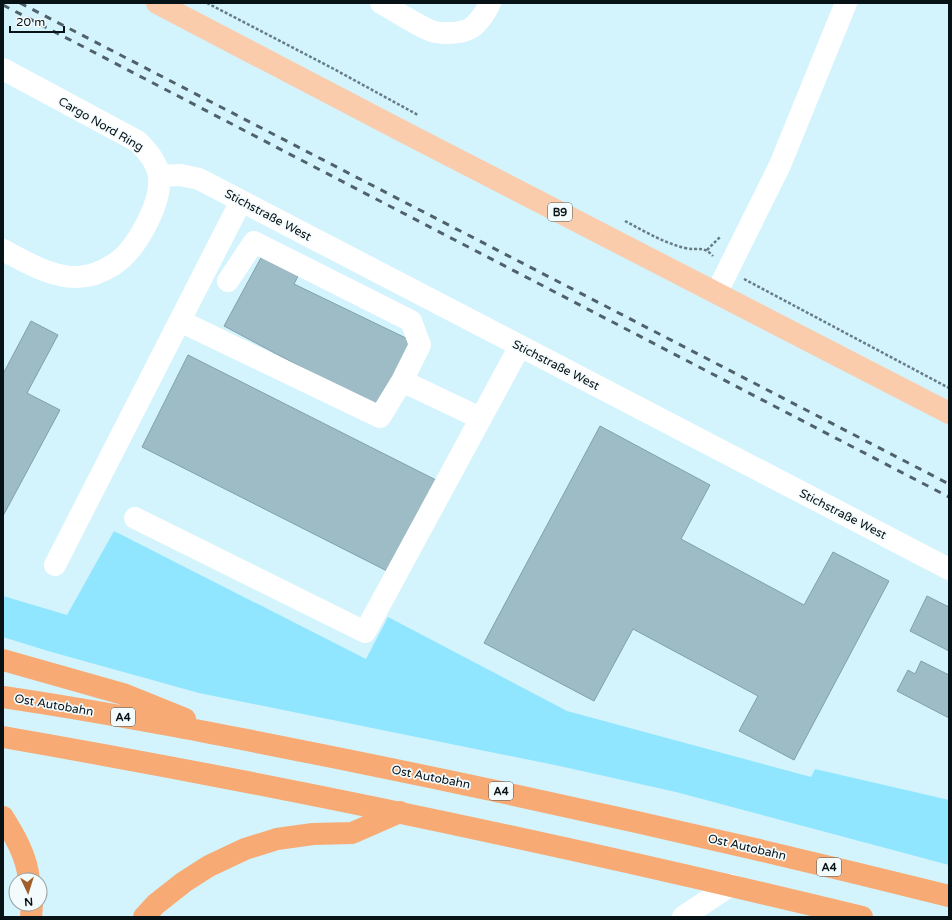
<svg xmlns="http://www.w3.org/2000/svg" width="952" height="920" font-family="'Varela Round',sans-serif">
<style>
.green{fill:#90e6ff}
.building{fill:#9dbcc5;stroke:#82a0a9}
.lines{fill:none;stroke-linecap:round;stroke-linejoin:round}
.path{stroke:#677c83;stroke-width:2.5;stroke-dasharray:3 2;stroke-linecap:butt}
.minor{stroke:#fff;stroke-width:22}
.major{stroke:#faccab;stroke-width:22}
.highway{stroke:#f7aa73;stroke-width:22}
.rail{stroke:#506269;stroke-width:3;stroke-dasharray:7 7;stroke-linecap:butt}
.labels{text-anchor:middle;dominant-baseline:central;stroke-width:3.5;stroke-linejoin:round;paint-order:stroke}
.shield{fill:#f4fbfd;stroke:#4e585b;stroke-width:1}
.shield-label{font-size:11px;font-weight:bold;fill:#071216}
.street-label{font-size:12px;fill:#071216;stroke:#f4fbfd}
</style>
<rect width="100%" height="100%" fill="#d3f3fd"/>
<path class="green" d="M 114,531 L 366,659 L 388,617 L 567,711 L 811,777 L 815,769 L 949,800 L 949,865 L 676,792 L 555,765 L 199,693 L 48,651 L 3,637 L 3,596 L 67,615 Z"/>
<path class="building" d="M 263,254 L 299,274 L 294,284 L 412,341 L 376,407 L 224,326 Z
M 31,321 L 58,335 L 27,393 L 60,410 L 3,516 L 3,374 Z
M 188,355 L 436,480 L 389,572 L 142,447 Z
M 600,426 L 710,485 L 681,539 L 804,605 L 833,552 L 889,581 L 794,760 L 739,731 L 758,696 L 633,629 L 594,701 L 484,643 Z
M 927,596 L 949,607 L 949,651 L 910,631 Z
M 921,661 L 949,675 L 949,718 L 897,691 L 908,670 L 915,674 Z"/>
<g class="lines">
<path class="path" d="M 207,3 L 332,68 L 418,115
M 625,221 C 644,231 664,243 685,248 C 698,251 703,245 713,256
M 707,250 L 721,236
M 744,279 L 949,388"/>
<path class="minor" d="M 381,3 C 397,12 413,23 429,30 C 441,35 464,34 474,26 C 480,20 487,10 490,3
M 3,69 L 137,141 C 148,151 157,162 159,176 C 162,203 136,251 113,265 C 102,272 89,277 76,277 C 51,277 25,262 3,250
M 159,176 L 181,175 L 199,179 L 949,569
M 228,281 L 254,242 L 411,321 L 420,345 L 402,381 L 480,418
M 717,292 L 780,165 L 846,3
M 180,321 L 380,417 L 402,381
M 135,518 L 365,632 L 520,346
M 55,565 L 241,201
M 683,917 L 731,885"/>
<path class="major" d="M 157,3 L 402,131 L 949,413"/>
<path class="highway" d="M 3,660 L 123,694 L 185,719
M 3,697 C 118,714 233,737 347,760 C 549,801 749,846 949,896
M 3,737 C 291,787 577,848 862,917
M 3,817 C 15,836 27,857 29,880
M 31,917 L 32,904
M 144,917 L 156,904 L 184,882 L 209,866 L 245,849 L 277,839 L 313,834 L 352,833 L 400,812"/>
<path class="rail" d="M 20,3 L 949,484
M 3,5 L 949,497"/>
</g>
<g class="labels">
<g class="shield">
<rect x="548" y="203" width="24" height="18" rx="3"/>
<rect x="111" y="708" width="24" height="18" rx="3"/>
<rect x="489" y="782" width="24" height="18" rx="3"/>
<rect x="817" y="858" width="24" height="18" rx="3"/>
</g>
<g class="shield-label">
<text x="560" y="212">B9</text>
<text x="123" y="717">A4</text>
<text x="501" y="791">A4</text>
<text x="829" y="867">A4</text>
</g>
<g class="street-label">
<text transform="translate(101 124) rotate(30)">Cargo Nord Ring</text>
<text transform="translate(268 215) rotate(28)">Stichstraße West</text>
<text transform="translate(556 365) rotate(27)">Stichstraße West</text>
<text transform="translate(843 514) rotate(27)">Stichstraße West</text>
<text transform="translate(54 705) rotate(10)">Ost Autobahn</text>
<text transform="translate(431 777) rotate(11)">Ost Autobahn</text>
<text transform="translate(747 847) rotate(13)">Ost Autobahn</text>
</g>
</g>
<rect width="952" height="920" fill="none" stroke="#071216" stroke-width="8"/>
<g transform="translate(28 892) rotate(176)"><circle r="19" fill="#f4fbfd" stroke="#959ea1"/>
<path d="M0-3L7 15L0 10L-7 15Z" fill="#a05e2a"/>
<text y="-6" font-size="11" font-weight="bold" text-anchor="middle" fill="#071216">N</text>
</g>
<path d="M10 26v6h54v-6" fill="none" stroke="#071216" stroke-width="2"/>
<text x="16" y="26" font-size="12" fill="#071216" stroke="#f4fbfd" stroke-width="3" paint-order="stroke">20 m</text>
</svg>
